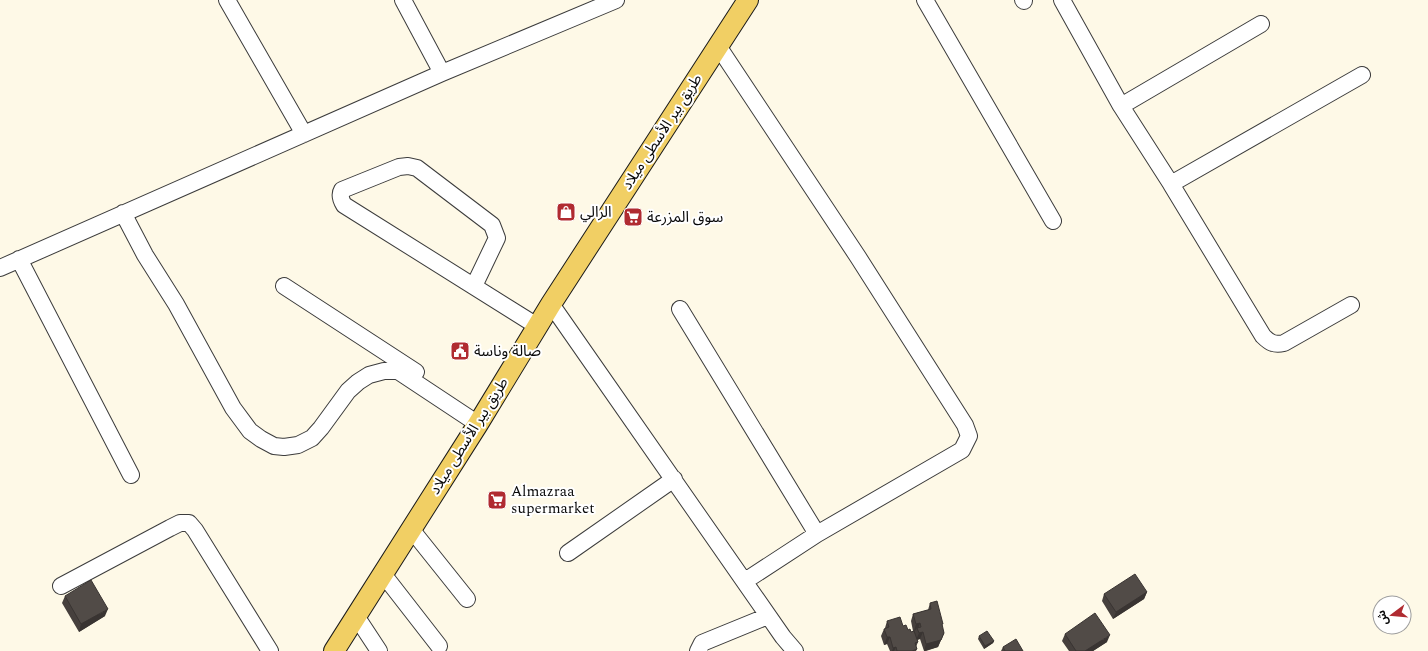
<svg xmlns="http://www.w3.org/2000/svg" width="1428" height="651" font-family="Spectral,'Noto Sans Arabic',serif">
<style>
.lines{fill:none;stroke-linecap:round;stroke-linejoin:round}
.minor-casing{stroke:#3c3c3c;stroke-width:18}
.major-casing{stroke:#1a1a1a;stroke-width:22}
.minor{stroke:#fff;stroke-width:16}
.major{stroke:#f1cf64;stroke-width:20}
.wall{fill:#46403d}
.shaded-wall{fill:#393432}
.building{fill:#514b47;stroke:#393432}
.labels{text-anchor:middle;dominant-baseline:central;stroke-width:4;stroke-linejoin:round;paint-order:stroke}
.street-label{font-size:15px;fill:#090909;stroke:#fff}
.poi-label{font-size:15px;fill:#090909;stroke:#fff;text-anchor:start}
</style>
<rect width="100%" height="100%" fill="#fef9e7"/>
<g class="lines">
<g class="minor-casing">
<path id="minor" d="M 227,0 L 304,134
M 403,0 L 442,73
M 925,0 L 1053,221
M 1023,0 L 1024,1
M 1062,0 L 1121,106 L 1171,184 L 1263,336 C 1270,343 1274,345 1284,343 L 1351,305
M 718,46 L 858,257 L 965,425 L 969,436 L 962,450 L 817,534 L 745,581
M 1121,106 L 1261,24
M 1171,184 L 1362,75
M 123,213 L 145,255 L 176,304 L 233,408 L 250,431 L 261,439 L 274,446 L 284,447 L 298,445 L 312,438 L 321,428 L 348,391 L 358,382 L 369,375 L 384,371 L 398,371 L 478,424
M 19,259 L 131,475
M 0,268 L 442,73 L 616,0
M 284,286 L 416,372
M 474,286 L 497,238 L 492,225 L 417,168 L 408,166 L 399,167 L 342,190 C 339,195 341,200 344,205 L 537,326
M 551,304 L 783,637 L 795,651
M 680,309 L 817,534
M 411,529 L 467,599
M 568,553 L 674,479
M 383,574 L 439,646
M 61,586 L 170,528 L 180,523 L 189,523 L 195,530 L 270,651
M 356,616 L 379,651
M 698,651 L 702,643 L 768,616"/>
</g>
<g class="major-casing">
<path id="major" d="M 334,651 L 478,424 L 551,304 L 748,0"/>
</g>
<use href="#minor" class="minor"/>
<use href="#major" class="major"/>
</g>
<path class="wall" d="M 1147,592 L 1144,599 L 1113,619 L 1102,601 L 1104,594 Z
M 65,596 L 105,616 L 79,632 L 62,603 Z
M 930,603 L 942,627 L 944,633 L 938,647 L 926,651 L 924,651 L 920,639 L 917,640 L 918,642 L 916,647 L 917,649 L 916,651 L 890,651 L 887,644 L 884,645 L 881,636 L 884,629 L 885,629 L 885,628 L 887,621 L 903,626 L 911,632 L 913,631 L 911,621 L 913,614 L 928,610 Z
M 1065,634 L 1107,642 L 1093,651 L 1069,651 L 1062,641 Z
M 979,636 L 994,641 L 993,643 L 984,649 L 978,639 Z
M 1003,647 L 1023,651 L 1001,651 Z"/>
<path class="shaded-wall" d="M 1147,592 L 1144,599 L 1113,619 L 1116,612 Z
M 108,609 L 105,616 L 79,632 L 81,624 Z
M 920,623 L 918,629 L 917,628 L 916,630 L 914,631 L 916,624 Z
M 923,632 L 920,639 L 916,640 L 919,633 Z
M 944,633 L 938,647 L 924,651 L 926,644 Z
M 1110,635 L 1107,642 L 1093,651 L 1085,651 Z
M 887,637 L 890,637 L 887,644 L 884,645 Z
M 994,641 L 993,643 L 984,649 L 985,646 Z
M 896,647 L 894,651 L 892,651 L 893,648 Z"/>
<path class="building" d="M 1135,574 L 1147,592 L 1116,612 L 1104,594 Z
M 91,580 L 108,609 L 81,624 L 65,596 Z
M 937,601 L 943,624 L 942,624 L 944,633 L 941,640 L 926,644 L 923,632 L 919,633 L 917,628 L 921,627 L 920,623 L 916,624 L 913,614 L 931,609 L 930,603 Z
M 1095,613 L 1110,635 L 1085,651 L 1076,651 L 1065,634 Z
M 900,617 L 903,626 L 906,625 L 908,630 L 910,629 L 911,632 L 914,631 L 918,642 L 915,643 L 917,649 L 912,651 L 897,651 L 896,647 L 893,648 L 890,637 L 887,637 L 884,629 L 889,627 L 887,621 Z
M 987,631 L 994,641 L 985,646 L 979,636 Z
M 1016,639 L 1023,651 L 1005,651 L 1003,647 Z"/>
<defs>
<g id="shop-square" transform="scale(1)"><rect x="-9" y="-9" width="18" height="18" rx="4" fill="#b02b31" stroke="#fff"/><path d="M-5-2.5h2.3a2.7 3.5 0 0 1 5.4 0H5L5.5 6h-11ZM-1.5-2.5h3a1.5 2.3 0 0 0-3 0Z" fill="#fff"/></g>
<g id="supermarket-square" transform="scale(1)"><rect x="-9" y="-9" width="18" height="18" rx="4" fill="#b02b31" stroke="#fff"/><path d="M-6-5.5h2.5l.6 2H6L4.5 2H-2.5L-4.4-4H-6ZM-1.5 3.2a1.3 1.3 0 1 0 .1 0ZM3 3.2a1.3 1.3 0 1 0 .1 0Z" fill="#fff"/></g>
<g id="civic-square" transform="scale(1)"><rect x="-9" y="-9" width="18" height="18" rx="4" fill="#b02b31" stroke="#fff"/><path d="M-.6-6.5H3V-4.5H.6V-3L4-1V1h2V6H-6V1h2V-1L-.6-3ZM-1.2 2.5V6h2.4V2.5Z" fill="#fff"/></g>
</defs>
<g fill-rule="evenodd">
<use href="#shop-square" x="566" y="212"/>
<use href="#supermarket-square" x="633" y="217"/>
<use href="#civic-square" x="460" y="351"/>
<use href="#supermarket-square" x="497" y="500"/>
</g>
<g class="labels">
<g class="street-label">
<text transform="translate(662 132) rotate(-57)">طريق بير الأسطى ميلاد</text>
<text transform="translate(469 436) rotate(-58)">طريق بير الأسطى ميلاد</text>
</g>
<g class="poi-label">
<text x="580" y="212">الرالي</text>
<text x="647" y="217">سوق المزرعة</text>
<text x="474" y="351">صالة وناسة</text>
<text x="511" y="491">Almazraa<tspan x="511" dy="17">supermarket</tspan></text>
</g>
</g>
<g transform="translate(1392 615) rotate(254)"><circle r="19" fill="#ffffff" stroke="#9d9d9d"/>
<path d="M0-3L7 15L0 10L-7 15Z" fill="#b02b31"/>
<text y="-6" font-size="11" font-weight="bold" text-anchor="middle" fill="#090909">ش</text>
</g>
</svg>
